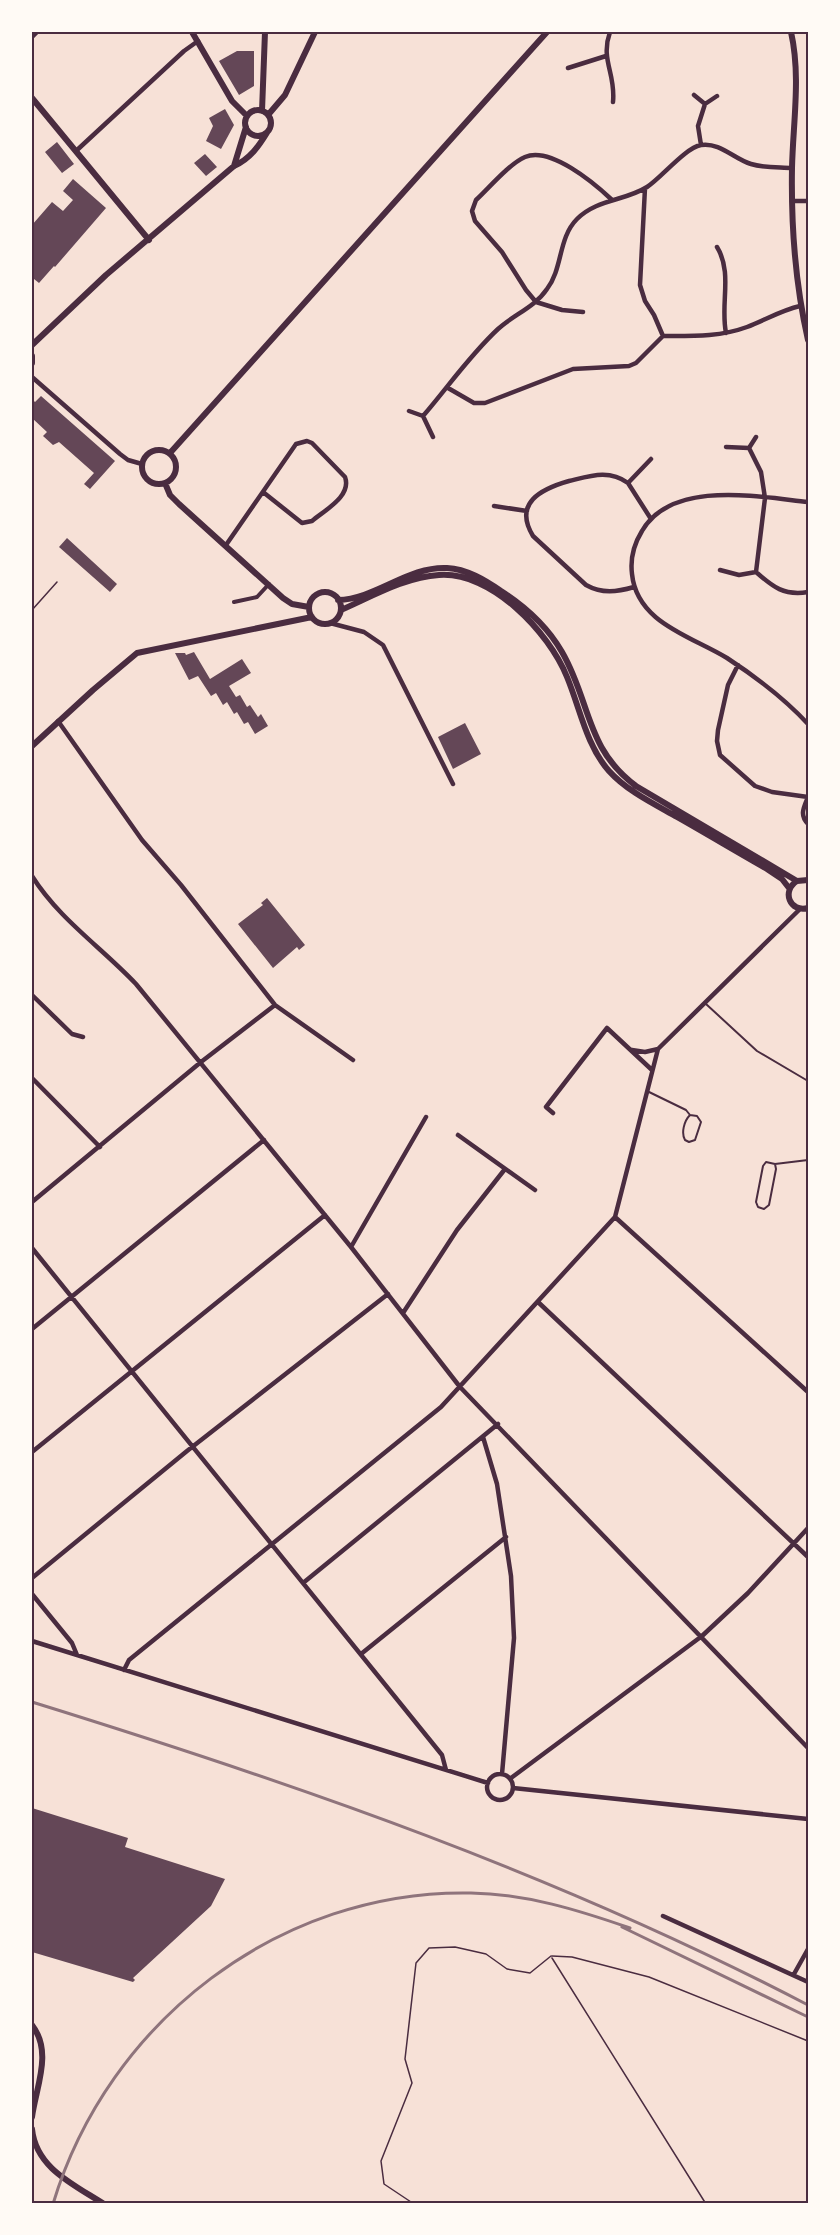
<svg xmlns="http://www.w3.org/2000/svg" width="840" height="2235" font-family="Commissioner,sans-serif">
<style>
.building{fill:#644757}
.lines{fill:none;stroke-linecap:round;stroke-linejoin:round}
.path{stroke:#4a2c40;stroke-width:1.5}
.service{stroke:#4a2c40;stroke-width:2}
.pedestrian{stroke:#4a2c40;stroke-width:4}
.minor{stroke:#4a2c40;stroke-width:4.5}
.tertiary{stroke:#4a2c40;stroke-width:6}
.rail{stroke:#8f747c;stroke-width:3}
.neatline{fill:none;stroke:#4a2c40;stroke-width:2}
</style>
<rect width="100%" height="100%" fill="#f7e1d7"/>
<path class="building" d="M 237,51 L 254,51 L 254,86 L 239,95 L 219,61 Z
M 225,109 L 234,125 L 221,149 L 206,141 L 213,126 L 209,118 Z
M 57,142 L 74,164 L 62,173 L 45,152 Z
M 205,154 L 217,167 L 206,176 L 194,163 Z
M 73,179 L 106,208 L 55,267 L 54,266 L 39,283 L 34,279 L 32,282 L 32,225 L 52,202 L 63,211 L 73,200 L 63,191 Z
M 41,396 L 115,461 L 90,489 L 84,484 L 94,473 L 59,442 L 53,445 L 43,436 L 47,432 L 32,418 L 32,399 L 35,402 Z
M 67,538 L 117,584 L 110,592 L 59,547 Z
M 194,652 L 210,679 L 242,659 L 251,673 L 229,686 L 236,697 L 240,695 L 247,707 L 250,705 L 258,717 L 261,714 L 268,726 L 255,734 L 248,722 L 244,724 L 237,712 L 234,714 L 227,702 L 223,705 L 216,693 L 211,696 L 198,676 L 189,680 L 175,653 L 185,653 L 186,655 Z
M 465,723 L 481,754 L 453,769 L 438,737 Z
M 267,898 L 305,945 L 299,950 L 297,947 L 273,968 L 238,924 L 263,905 L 261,903 Z
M 32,1808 L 128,1838 L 125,1847 L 225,1879 L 211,1906 L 133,1978 L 135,1980 L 133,1982 L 32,1952 Z"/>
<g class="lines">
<path class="path" d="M 32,610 L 57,582
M 552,1956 L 572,1957 L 649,1977 L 808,2041
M 552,1958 L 706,2204
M 414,2204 L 384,2184 L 381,2161 L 412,2083 L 405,2059 L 416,1963 L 429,1948 L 455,1947 L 486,1954 L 507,1969 L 530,1973 L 551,1956"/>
<path class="service" d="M 706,1004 L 757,1051 L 808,1081
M 647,1091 L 686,1110 L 690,1115 L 697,1116 L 701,1122 L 695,1140 L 689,1142 L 685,1140 C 681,1133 684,1121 690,1115
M 775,1164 L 776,1169 L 769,1205 L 764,1209 L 758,1207 L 756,1202 L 763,1166 L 766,1162 L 775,1164 L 808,1160"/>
<path class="pedestrian" d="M 234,602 L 257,597 L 269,584"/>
<path class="minor" d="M 610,32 C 600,60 616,73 613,102
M 568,68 L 606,56
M 694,95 L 705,104 L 717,96
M 701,145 L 698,126 L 705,104
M 76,151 L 184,51 L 198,41
M 645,188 L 640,285 L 645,301 L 654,315 L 663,336
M 792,201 L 808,201
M 717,247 C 733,273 720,304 726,333
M 583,312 L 562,310 L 536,302 L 526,290 L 502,252 L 475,221 L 472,211 L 476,200 C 489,188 509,164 525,157 C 550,146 594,183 611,199
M 32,377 L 120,454 L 128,460 L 142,464
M 448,388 L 474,403 L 485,403 L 573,369 L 629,366 L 636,363 L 663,336 C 692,336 720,337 747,327 C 765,320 782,310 800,306
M 409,411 L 423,416 L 433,437
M 423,416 C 448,387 470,355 498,329 C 513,315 535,307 547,289 C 563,268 558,238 577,219 C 597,199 625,201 647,187 C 662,177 685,148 701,145 C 720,142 734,159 751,164 C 764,168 779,167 792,168
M 726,447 L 749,448 L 756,437
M 749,448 L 761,472 L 765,498 L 756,572
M 628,483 L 651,459
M 808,502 C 760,497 672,479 642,531 C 634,544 630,558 632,574 C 637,623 691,636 727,658 C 756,677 785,699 808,724
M 494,506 L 527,511
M 226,545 L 296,444 L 307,441 L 312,443 L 345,477 C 352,496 325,510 312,521 L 302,523 L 263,492
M 720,570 L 739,575 L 756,572 C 773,587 784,596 808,592
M 634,587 C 617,592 602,594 586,585 L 533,536 C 513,503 541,489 569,481 C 590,476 609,469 628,483 L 651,519
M 330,623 L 364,632 L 383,645 L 453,784
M 738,665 L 728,685 L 718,730 L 717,741 L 720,755 L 755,786 L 772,792 L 808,797
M 58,721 L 142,840 L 181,885 L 275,1005 L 353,1060
M 808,797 C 804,807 799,815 808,824
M 32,876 C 59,919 101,947 136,984 L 351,1247 L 460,1387 L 808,1748
M 32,995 L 72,1034 L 83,1037
M 632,1050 L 645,1052 L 658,1049
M 32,1078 L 100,1147
M 553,1113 L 546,1107 L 607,1028 L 652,1070
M 458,1135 L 535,1190
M 32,1202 L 201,1062 L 275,1005
M 615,1217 L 808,1392
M 351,1247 L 426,1117
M 32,1248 L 442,1755 L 446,1770
M 538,1302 L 808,1557
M 403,1313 L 457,1230 L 505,1169
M 32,1329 L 264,1140
M 483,1437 L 497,1484 L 511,1576 L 514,1638 L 502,1774
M 32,1452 L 325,1215
M 32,1578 L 187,1451 L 388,1294
M 303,1583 L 498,1424
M 32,1594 L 72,1643 L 77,1655
M 32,1641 L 488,1783
M 361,1654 L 506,1537
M 124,1670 L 129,1660 L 441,1407 L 615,1217 L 658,1049 L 800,909
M487 1787a13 13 0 1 1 26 0a13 13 0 1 1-26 0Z
M 511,1778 L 702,1636 L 748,1593 L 808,1528
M 513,1788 L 808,1819
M 663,1916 L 808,1982
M 794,1974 L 808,1949"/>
<path class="tertiary" d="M 192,32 L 232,101 L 247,116
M 791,32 C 801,76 793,123 792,168 C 791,227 795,283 808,340
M 32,36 L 36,32
M 32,98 L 149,240
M245 123a13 13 0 1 1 26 0a13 13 0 1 1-26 0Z
M 262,111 L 265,32
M 268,115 L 285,95 L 315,32
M 234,166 L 246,127
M 32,345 L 106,275 L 234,166 C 250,159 259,146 268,131
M 32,356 L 32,363
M142 467a17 17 0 1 1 34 0a17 17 0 1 1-34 0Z
M 170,453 L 547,32
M 165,483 L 170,495 L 179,504 L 283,598 L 292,604 L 309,607
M309 608a16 16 0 1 1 32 0a16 16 0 1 1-32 0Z
M 338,600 C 376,599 408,566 447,568 C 467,569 485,580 501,591 C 526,607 547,626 562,652 C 591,702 585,748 636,786 L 797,881
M 341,610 C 371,597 405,577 439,575 C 491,571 549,632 567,677 C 580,708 586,745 609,771 C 627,791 654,804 677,817 C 707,834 737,852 767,869 L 782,879 L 789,888
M 32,746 L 93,690 L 137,653 L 312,617
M 808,880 L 797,881 C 781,891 790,913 808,908
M 32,2025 C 53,2052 36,2087 32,2117
M 32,2129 C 36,2168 73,2184 104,2204"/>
<path class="rail" d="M 32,1702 C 300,1785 559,1875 808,2005
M 622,1927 L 808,2017
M 53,2204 C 108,2021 280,1889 471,1893 C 527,1894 578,1910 630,1928"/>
</g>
<rect width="840" height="2235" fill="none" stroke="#fffaf5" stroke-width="66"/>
<rect x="33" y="33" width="774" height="2169" class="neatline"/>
</svg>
